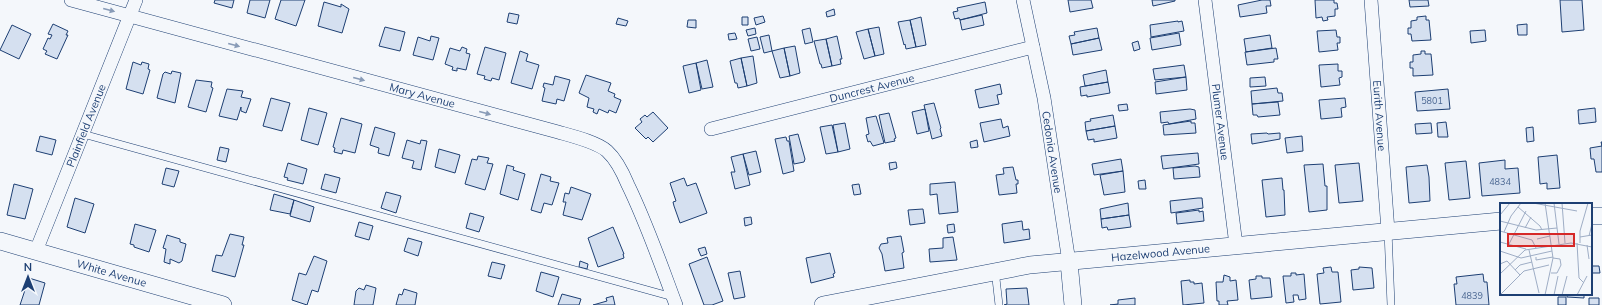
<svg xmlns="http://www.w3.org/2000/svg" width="1602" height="305" font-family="Mulish,sans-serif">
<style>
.building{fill:#d5e0f0;stroke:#1d3f73}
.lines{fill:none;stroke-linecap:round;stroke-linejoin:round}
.service-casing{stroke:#1d3f73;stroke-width:8}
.minor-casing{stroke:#1d3f73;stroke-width:14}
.tertiary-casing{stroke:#1d3f73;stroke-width:18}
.service{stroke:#f4f7fb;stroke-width:7}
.minor{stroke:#f4f7fb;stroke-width:13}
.tertiary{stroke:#f4f7fb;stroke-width:17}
.oneway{fill:#889bb7}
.labels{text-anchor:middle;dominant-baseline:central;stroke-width:3;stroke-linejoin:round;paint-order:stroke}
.number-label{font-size:9px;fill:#4b6792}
.street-label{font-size:11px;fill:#1d3f73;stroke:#f4f7fb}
.inset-road{fill:none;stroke:#9eadc5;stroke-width:1}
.view{fill:#d62828;fill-opacity:0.15;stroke:#d62828;stroke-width:2}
.inset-edge{fill:none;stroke:#1d3f73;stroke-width:2}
</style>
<rect width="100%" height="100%" fill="#f4f7fb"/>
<path class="building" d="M 215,0 L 234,0 L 232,8 L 214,3 Z
M 250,0 L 270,0 L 265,18 L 247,13 Z
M 281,0 L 305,0 L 296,26 L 275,19 Z
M 1068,0 L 1091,0 L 1093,8 L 1070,12 Z
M 1152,0 L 1175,0 L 1175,1 L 1153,6 Z
M 1262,0 L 1270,0 L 1271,6 L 1266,6 L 1267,13 L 1240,17 L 1238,5 Z
M 1315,0 L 1334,0 L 1334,3 L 1337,3 L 1338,9 L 1335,9 L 1335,16 L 1327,17 L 1328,20 L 1323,21 L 1322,17 L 1316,18 Z
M 1409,0 L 1428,0 L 1429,6 L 1410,7 Z
M 1560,0 L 1582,0 L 1584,30 L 1562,32 Z
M 324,2 L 341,7 L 341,4 L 349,9 L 342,33 L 318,26 Z
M 985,2 L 987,13 L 960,20 L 959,18 L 955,19 L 953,12 L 958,11 L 957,8 Z
M 834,9 L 835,15 L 827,17 L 826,12 Z
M 509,13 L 519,15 L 517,24 L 507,22 Z
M 982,15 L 984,25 L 962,30 L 960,20 Z
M 763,16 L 765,22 L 756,25 L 754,18 Z
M 1426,16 L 1426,20 L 1429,20 L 1431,40 L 1412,41 L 1411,34 L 1408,34 L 1408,28 L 1411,28 L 1411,21 L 1417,20 L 1417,17 Z
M 742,17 L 748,17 L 748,25 L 742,25 Z
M 921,17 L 926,45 L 916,47 L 910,20 Z
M 618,18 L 628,21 L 626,26 L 616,24 Z
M 688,20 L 696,20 L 696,28 L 687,27 Z
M 910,20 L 916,47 L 906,49 L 905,44 L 904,45 L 898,22 Z
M 1178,21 L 1178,22 L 1182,21 L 1184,31 L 1151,37 L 1150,25 Z
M 53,24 L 68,31 L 66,35 L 68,35 L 57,59 L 45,54 L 47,51 L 43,49 L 48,38 L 50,39 L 52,35 L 48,34 Z
M 1527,24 L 1527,35 L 1518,35 L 1517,25 Z
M 12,25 L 31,34 L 19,59 L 0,50 Z
M 385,27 L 405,32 L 400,51 L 379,46 Z
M 879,27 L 884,54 L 875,56 L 868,29 Z
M 755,28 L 756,34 L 748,36 L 746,30 Z
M 810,28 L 813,42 L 805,44 L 802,30 Z
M 1097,28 L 1099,38 L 1071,44 L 1069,36 L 1075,35 L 1074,32 Z
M 868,29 L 875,56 L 864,59 L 856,32 Z
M 1336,30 L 1337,37 L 1340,37 L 1340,43 L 1337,43 L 1338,50 L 1319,52 L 1317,31 Z
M 1485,30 L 1486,41 L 1471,43 L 1470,31 Z
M 735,33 L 737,39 L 729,40 L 728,34 Z
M 1179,33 L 1181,45 L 1152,50 L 1150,38 Z
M 769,35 L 772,51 L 764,53 L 760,37 Z
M 1270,35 L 1272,48 L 1246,52 L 1244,39 Z
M 431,36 L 439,38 L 433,60 L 413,55 L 418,37 L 430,41 Z
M 837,36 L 842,59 L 840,59 L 841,64 L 832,66 L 826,39 Z
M 757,37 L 760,49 L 751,51 L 748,39 Z
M 1099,38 L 1102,50 L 1073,55 L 1071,44 Z
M 826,39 L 832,66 L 822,68 L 821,64 L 820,64 L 814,41 Z
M 1138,41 L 1140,49 L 1134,51 L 1132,43 Z
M 795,46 L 800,73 L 790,76 L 784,48 Z
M 462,47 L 467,49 L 466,53 L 470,54 L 466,70 L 457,68 L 457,71 L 452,70 L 453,67 L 445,64 L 450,48 L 460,51 Z
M 485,47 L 506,53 L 499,80 L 492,78 L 491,81 L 484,79 L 485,76 L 477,74 Z
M 784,48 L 790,76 L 780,78 L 772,51 Z
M 1276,48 L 1278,59 L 1274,59 L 1274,62 L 1247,65 L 1245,52 Z
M 520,51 L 528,54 L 526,61 L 539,65 L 532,89 L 511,83 Z
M 1421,51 L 1425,51 L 1425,54 L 1431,54 L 1433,75 L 1413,76 L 1413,68 L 1410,68 L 1410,62 L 1413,62 L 1413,55 L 1421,54 Z
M 753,56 L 757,83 L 747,86 L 741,58 Z
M 741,58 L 747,86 L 738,88 L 737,83 L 735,83 L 730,61 Z
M 707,60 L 713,87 L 702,89 L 696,63 Z
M 133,62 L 141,65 L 142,62 L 149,64 L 148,69 L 150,70 L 143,94 L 126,89 Z
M 696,63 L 701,90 L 689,93 L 683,66 Z
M 1338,64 L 1338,71 L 1342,71 L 1342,77 L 1339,78 L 1340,85 L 1321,87 L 1319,65 Z
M 1184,65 L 1186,77 L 1155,80 L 1153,69 Z
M 1106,70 L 1108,82 L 1085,86 L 1083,75 Z
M 172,71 L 181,73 L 175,103 L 157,98 L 163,74 L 165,72 L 171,74 Z
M 586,75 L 611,83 L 608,91 L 615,94 L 614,97 L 621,100 L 616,113 L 609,110 L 608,113 L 599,109 L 597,114 L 593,112 L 594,109 L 587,107 L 589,98 L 579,93 Z
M 555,76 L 570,80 L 564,101 L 557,99 L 556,104 L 542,101 L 545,88 L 543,87 L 544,83 L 553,85 Z
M 1186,77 L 1187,90 L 1156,94 L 1155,82 Z
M 1265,77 L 1266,86 L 1250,87 L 1250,78 Z
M 196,80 L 212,82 L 211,87 L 213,88 L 206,112 L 188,107 Z
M 1108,82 L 1110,93 L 1087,97 L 1087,95 L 1081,96 L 1080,87 Z
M 1000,84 L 1002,94 L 997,95 L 999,104 L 979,108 L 975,90 Z
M 1277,88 L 1278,93 L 1282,93 L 1283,101 L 1252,104 L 1251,91 Z
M 227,89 L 243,91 L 241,97 L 251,99 L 246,113 L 241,111 L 241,107 L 237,120 L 219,116 Z
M 1448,89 L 1450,109 L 1417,111 L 1415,92 Z
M 271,98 L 290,103 L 282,131 L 263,126 Z
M 1345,98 L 1346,107 L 1341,108 L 1342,117 L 1321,119 L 1319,100 Z
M 1278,102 L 1280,115 L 1258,117 L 1257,115 L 1253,115 L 1252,104 Z
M 934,103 L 941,128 L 940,129 L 942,136 L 932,139 L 924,105 Z
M 1127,104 L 1128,110 L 1119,111 L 1118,105 Z
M 309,108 L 327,113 L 318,145 L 301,140 Z
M 1595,108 L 1596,122 L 1579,124 L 1578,110 Z
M 925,109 L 929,131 L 917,134 L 912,112 Z
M 1190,109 L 1195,110 L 1196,119 L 1169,124 L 1168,122 L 1161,123 L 1160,112 Z
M 653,112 L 668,128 L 653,142 L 648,137 L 646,139 L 635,128 L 642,122 L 640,119 L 645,115 L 647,117 Z
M 889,113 L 896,138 L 894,139 L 895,141 L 885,143 L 879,115 Z
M 1113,115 L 1115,126 L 1086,131 L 1085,122 L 1091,121 L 1090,119 Z
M 876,116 L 884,143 L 873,146 L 870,141 L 868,142 L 866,135 L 869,134 L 866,118 Z
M 341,118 L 362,124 L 355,153 L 343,150 L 342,154 L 334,152 L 335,148 L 333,147 Z
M 1001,119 L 1003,128 L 1008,126 L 1010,136 L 984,142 L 980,123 Z
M 1191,121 L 1191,123 L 1195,123 L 1196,133 L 1164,135 L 1163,125 Z
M 1446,122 L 1448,137 L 1438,137 L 1437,123 Z
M 845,123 L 850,149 L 838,152 L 833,125 Z
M 1431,123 L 1432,133 L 1416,134 L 1415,124 Z
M 832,125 L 838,152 L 826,154 L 820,127 Z
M 1115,126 L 1117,138 L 1094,142 L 1094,139 L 1088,140 L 1086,131 Z
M 375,127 L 395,133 L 389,156 L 378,153 L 379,148 L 370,145 Z
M 1533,127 L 1534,141 L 1527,142 L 1526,128 Z
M 1267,133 L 1268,134 L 1280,133 L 1280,139 L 1252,144 L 1251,134 Z
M 798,134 L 805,159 L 804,162 L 794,164 L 789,136 Z
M 40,136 L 56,140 L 52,155 L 36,151 Z
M 1302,136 L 1303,151 L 1287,153 L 1285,138 Z
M 786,137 L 787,141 L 789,141 L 794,171 L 783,174 L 775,139 Z
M 407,140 L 420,144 L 421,140 L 427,141 L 421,170 L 412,168 L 414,161 L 402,158 Z
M 977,140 L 978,147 L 971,148 L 970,142 Z
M 1601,142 L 1602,142 L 1602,172 L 1596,172 L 1594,159 L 1591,159 L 1590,148 L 1602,146 Z
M 220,147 L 229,149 L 226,162 L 217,160 Z
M 439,149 L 460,155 L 455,173 L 435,167 Z
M 756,151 L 761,172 L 749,175 L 743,154 Z
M 1198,153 L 1199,164 L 1163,169 L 1161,156 Z
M 743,154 L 750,185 L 735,189 L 731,172 L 735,172 L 731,157 Z
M 1557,155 L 1560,188 L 1547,189 L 1547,183 L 1540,184 L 1538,157 Z
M 478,156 L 489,158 L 487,163 L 493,164 L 485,190 L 465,184 L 472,159 L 477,160 Z
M 1121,159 L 1123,171 L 1094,175 L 1092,164 Z
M 1505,160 L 1505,169 L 1518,168 L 1520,193 L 1482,196 L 1479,163 Z
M 1466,161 L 1470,198 L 1449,200 L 1445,163 Z
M 896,162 L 897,168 L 890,170 L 889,163 Z
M 288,163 L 307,169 L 303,184 L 287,180 L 288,178 L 284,177 Z
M 1359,163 L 1363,201 L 1339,203 L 1335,165 Z
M 1323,164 L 1325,186 L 1327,186 L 1327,210 L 1309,212 L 1304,165 Z
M 507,165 L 514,167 L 513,170 L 525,174 L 518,200 L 500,194 Z
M 1427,165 L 1429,177 L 1430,201 L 1409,203 L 1406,167 Z
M 1195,166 L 1199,167 L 1200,177 L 1174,179 L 1173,168 Z
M 1013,167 L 1016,180 L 1018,180 L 1018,184 L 1016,184 L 1017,193 L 999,195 L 996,175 L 1004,174 L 1003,168 Z
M 166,168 L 179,171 L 174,187 L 162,184 Z
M 1123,171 L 1125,192 L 1104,195 L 1100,175 Z
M 325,174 L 340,178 L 336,193 L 321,189 Z
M 541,174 L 551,177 L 550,181 L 559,183 L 552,205 L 544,203 L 541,213 L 531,210 Z
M 684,178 L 687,186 L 696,183 L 707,213 L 680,223 L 674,206 L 673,202 L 676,201 L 670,183 Z
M 1282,178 L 1283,190 L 1284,190 L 1285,215 L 1266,217 L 1262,180 Z
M 1145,180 L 1146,189 L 1139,189 L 1138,181 Z
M 955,182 L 958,212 L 939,214 L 937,194 L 930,195 L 930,184 Z
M 14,184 L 33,189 L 25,219 L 7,215 Z
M 859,184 L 861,194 L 854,195 L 852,185 Z
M 571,187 L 591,194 L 582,220 L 563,215 L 566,202 L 563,202 L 565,193 L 569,194 Z
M 386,192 L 401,196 L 396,213 L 381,208 Z
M 274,194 L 294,200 L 290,214 L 270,210 Z
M 75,198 L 94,204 L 85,233 L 67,227 Z
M 1198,198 L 1202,198 L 1203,208 L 1171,213 L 1170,201 Z
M 294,200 L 314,207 L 310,222 L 290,216 Z
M 1128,203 L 1129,215 L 1101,219 L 1100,209 Z
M 923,209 L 925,223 L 910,225 L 908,210 Z
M 1199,210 L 1199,212 L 1203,211 L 1204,221 L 1177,224 L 1176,213 Z
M 470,213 L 484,217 L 479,232 L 466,228 Z
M 1129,215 L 1131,227 L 1108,230 L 1107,227 L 1102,228 L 1101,219 Z
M 751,217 L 752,224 L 745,226 L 744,218 Z
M 1022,221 L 1023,230 L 1029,229 L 1030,239 L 1004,243 L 1002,224 Z
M 359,222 L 373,226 L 369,240 L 355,236 Z
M 135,224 L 156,230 L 149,252 L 134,247 L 134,245 L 130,244 Z
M 954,224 L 955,232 L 948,233 L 947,225 Z
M 613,227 L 624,254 L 623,254 L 624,258 L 598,267 L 588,238 Z
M 230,234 L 244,237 L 242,245 L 244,245 L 235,277 L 212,271 L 216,255 L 222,256 Z
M 167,235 L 180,239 L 180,242 L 186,244 L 182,261 L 179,263 L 170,259 L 170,264 L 164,262 L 166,249 L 163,248 Z
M 901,236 L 904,252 L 902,253 L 904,268 L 885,271 L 882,254 L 879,248 L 881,244 L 888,243 L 887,238 Z
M 953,237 L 957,260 L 930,262 L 929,249 L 943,248 L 943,238 Z
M 408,238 L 422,242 L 418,256 L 404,251 Z
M 705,247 L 707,254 L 701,256 L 698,249 Z
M 830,253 L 835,273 L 833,274 L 834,277 L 811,283 L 806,258 Z
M 314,256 L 327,261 L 318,292 L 312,290 L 307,305 L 292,300 L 293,296 L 299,273 L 306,275 Z
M 707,257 L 723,301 L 712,305 L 704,305 L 689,264 Z
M 580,261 L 588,264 L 587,269 L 579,267 Z
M 492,262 L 505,265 L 501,279 L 488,276 Z
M 1592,266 L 1599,266 L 1600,273 L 1592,273 Z
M 1331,267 L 1332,272 L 1338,272 L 1341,302 L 1320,304 L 1317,274 L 1324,273 L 1323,268 Z
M 1359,267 L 1372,268 L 1374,288 L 1353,290 L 1351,270 L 1359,269 Z
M 740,271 L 745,297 L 734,299 L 728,273 Z
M 541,272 L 559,277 L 553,297 L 536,291 Z
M 1291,273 L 1296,273 L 1296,275 L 1304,274 L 1306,299 L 1299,300 L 1298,295 L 1293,295 L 1294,302 L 1286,303 L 1283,276 L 1291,276 Z
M 1483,274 L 1484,282 L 1487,282 L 1489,305 L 1456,305 L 1454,284 L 1457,284 L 1456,277 Z
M 1224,275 L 1230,277 L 1230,281 L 1236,280 L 1238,300 L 1227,301 L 1228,305 L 1219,305 L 1219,301 L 1217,301 L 1216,282 L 1223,282 Z
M 1256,276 L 1262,276 L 1262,278 L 1270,278 L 1272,297 L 1251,299 L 1249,280 L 1256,279 Z
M 29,278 L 45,283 L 39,305 L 20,305 Z
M 1190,280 L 1190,282 L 1194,282 L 1194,284 L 1202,283 L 1204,303 L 1183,305 L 1181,281 Z
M 366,285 L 376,288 L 373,305 L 354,305 L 356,291 L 359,288 L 364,290 Z
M 1027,288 L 1029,305 L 1004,305 L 1007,304 L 1006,289 Z
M 404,289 L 417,293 L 415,305 L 396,305 L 399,294 L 402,295 Z
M 562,294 L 581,299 L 579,305 L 558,305 Z
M 1567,294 L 1584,294 L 1584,298 L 1567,297 Z
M 613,296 L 615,305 L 593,305 L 607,301 L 606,298 Z
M 1558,297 L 1566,297 L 1566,305 L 1558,305 Z
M 1135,298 L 1135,305 L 1110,305 L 1118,304 L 1118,300 Z
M 1589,298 L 1599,298 L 1599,305 L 1589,305 Z"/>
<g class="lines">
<g class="service-casing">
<path id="service" d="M 83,134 L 673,297
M 1388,231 L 1391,305
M 995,270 L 999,305"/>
</g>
<g class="minor-casing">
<g id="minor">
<path id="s1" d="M 71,0 L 558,132 C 572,136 597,142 607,151 C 617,160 623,173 628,185 C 647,224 661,265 676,305"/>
<path id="s2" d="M 1023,0 L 1044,98 L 1069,262"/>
<path id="s3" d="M 1205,0 L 1236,245"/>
<path id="s4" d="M 1371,0 L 1388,231"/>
<path id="s5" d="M 711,129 L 1033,47"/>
<path id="s6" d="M 36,251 L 136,0"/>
</g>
</g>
<g class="tertiary-casing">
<g id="tertiary">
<path d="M 1591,216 L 1602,216"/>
<path id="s7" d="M 0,241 L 223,305"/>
<path d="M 1069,262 L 1073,305"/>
<path id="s8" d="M 823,305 L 1030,265 L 1501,221"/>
</g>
</g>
<use href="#service" class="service"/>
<use href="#minor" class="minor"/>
<use href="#tertiary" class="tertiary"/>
</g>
<defs><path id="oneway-solid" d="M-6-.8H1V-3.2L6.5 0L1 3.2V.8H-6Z"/></defs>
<g class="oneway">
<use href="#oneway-solid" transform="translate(109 10) rotate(15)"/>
<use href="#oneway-solid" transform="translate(234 45) rotate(15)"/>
<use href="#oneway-solid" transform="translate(359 79) rotate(15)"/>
<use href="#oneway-solid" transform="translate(485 113) rotate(15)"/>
</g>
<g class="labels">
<g class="number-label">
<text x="1432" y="100">5801</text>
<text x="1500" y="181">4834</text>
<text x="1472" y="295">4839</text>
</g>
<g class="street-label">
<text stroke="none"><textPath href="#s5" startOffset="166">Duncrest Avenue</textPath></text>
<text stroke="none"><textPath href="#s1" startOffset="364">Mary Avenue</textPath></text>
<text stroke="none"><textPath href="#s4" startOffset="116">Eurith Avenue</textPath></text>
<text stroke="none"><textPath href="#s3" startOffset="123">Plumer Avenue</textPath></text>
<text stroke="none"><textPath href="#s6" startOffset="135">Plainfield Avenue</textPath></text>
<text stroke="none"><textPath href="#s2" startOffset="155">Cedonia Avenue</textPath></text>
<text stroke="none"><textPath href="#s8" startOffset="342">Hazelwood Avenue</textPath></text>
<text stroke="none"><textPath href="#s7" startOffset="116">White Avenue</textPath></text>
</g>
</g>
<g transform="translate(1500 203)">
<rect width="92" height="92" fill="#f4f7fb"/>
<path class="inset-road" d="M 33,0 L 77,8M 45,0 L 53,55 L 45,92M 54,0 L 59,41M 62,0 L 65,40M 18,4 L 40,23 L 42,27M 0,12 L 10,0M 0,18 L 36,27 L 57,25M 25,25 L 31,14M 0,28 L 32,37 L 36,45M 4,29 L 11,13 L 21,0M 89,33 L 92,21M 80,34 L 92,32M 37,36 L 50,33M 0,39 L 26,46M 77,40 L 79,75 L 84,80M 80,40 L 80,28 L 88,0M 9,41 L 26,8M 87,42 L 89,56M 29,47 L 39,90M 0,48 L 21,55 L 52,48M 36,54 L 36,57 L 53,54M 0,61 L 7,58 L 20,72M 15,67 L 20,62 L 32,59M 51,70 L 57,70 L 61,62 L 60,56 L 53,55M 0,71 L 25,47 L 71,40 L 92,44M 0,92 L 24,68 L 49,62M 27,92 L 51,92M 54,92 L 58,73M 62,92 L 67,73M 77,92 L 87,73"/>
<path class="view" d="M 8,31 L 74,31 L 74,43 L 8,43 Z"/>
<rect width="92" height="92" class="inset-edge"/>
</g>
<g transform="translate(28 277)" stroke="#f4f7fb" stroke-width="3" paint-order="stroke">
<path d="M0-3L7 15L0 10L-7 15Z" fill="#1d3f73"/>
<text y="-6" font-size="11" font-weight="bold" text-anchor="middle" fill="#1d3f73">N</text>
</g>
</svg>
